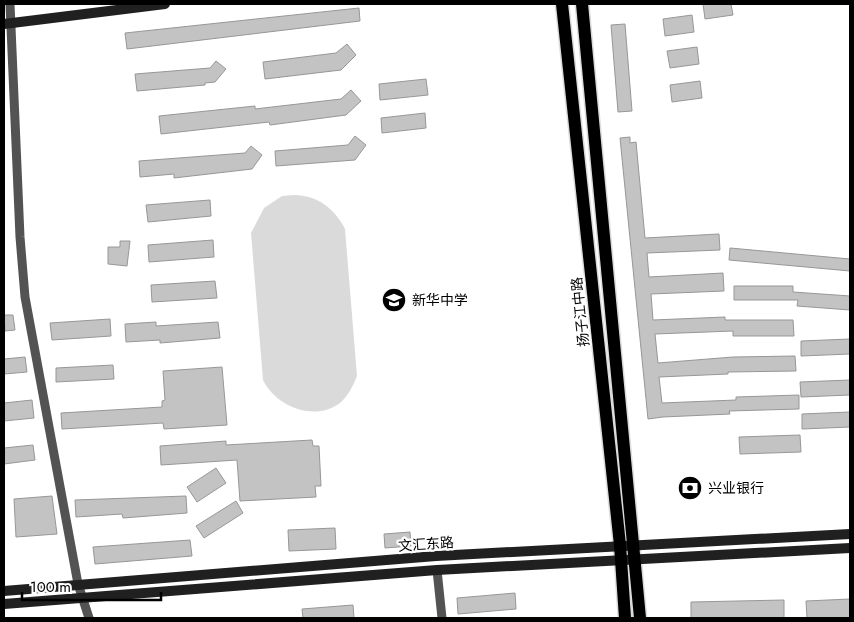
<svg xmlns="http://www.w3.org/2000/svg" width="854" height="622" font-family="Jost,'Noto Sans SC',sans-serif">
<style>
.green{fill:#dadada}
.building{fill:#c3c3c3;stroke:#979797}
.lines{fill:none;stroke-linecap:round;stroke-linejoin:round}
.primary-casing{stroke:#dbdbdb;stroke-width:15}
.street{stroke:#535353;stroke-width:9}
.secondary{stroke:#202020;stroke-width:10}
.primary{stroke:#000;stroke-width:12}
.labels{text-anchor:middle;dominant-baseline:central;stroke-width:4.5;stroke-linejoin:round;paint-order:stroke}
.poi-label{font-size:14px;fill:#000;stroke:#fff;text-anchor:start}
.street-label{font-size:14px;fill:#000;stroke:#fff}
</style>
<rect width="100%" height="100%" fill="#fff"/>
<path class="green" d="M 294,195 C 317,195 335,209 345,229 L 357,376 C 353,386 348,396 340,403 C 315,422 276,407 263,380 L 251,233 L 264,208 L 282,196 Z"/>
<path class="building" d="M 703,4 L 731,4 L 733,15 L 705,19 Z
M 359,8 L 360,21 L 127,49 L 125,33 Z
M 692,15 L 694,32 L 665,36 L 663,19 Z
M 625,24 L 632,111 L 618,112 L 611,25 Z
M 347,44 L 356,55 L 341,70 L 265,79 L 263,62 L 336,53 Z
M 697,47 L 699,64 L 670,68 L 667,51 Z
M 216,61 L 226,69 L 215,82 L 205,83 L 205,85 L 137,91 L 135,74 L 210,68 Z
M 426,79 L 428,95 L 380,100 L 379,84 Z
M 700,81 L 702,98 L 672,102 L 670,85 Z
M 351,90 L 361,101 L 346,115 L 270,125 L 269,122 L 161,134 L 159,116 L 255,106 L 255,109 L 341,99 Z
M 425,113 L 426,128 L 382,133 L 381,118 Z
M 355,136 L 366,145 L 355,160 L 276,166 L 275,151 L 348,145 Z
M 630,137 L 630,143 L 636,142 L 645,238 L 719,234 L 720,250 L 647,253 L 649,277 L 723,273 L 724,291 L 651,294 L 653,320 L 725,317 L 725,320 L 793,320 L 794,336 L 733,336 L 733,331 L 655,334 L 658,363 L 733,357 L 795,356 L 796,371 L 728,372 L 728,374 L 659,377 L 662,403 L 736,400 L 736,397 L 799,395 L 799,409 L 729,411 L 730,414 L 663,417 L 648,419 L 620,138 Z
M 251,146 L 262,155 L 252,169 L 174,178 L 174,174 L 140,177 L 139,161 L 245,153 Z
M 210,200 L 211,216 L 148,222 L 146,205 Z
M 213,240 L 214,257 L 149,262 L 148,245 Z
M 120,241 L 130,241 L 127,266 L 108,264 L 108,247 L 120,247 Z
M 730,248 L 850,259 L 850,271 L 729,260 Z
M 215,281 L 217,298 L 152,302 L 151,285 Z
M 734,286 L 793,286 L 793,292 L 850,296 L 850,310 L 797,306 L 798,300 L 734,300 Z
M 4,315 L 13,315 L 15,330 L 5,331 Z
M 110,319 L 111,336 L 52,340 L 50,323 Z
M 156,322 L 156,326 L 218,322 L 220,338 L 160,343 L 160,340 L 126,342 L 125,324 Z
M 850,339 L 850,354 L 801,356 L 801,341 Z
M 25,357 L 27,372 L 4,374 L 4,359 Z
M 113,365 L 114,379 L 56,382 L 56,368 Z
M 222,367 L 227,425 L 164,429 L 163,423 L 62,429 L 61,413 L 162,407 L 162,401 L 165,400 L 163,371 Z
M 850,380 L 850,395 L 801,397 L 800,382 Z
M 32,400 L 34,418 L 4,421 L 4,403 Z
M 850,412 L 850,427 L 802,429 L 802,414 Z
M 800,435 L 801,452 L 740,454 L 739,437 Z
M 312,440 L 313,446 L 319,446 L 321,486 L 315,486 L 316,497 L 240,501 L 237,460 L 161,465 L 160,446 L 226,441 L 226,445 Z
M 33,445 L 35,460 L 4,464 L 4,448 Z
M 216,468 L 226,483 L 197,502 L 187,487 Z
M 52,496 L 57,534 L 16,537 L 14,499 Z
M 186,496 L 187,513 L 123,518 L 122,514 L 76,517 L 75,500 Z
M 236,501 L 243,513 L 204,538 L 196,526 Z
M 335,528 L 336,549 L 289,551 L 288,530 Z
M 410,532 L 411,546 L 385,548 L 384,534 Z
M 190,540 L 192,556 L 95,564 L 93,547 Z
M 515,593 L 516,609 L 458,614 L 457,598 Z
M 850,599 L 850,618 L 807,618 L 806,601 Z
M 784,600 L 784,618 L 691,618 L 691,602 Z
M 353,605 L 354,618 L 303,618 L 302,609 Z"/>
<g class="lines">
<g class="primary-casing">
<path id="primary" d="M 562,4 L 620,545 L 625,618
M 582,4 L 640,618"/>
</g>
<path class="street" d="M 10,4 L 20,237 L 25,297 L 78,584 L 89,618
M 437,570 L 442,618"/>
<path class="secondary" d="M 4,24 L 165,4
M 4,591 L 436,556 L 850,534
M 4,604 L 437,570 L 850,548"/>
<use href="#primary" class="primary"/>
</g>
<defs>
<g id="school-disc" transform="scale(1.25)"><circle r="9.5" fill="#000" stroke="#fff"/><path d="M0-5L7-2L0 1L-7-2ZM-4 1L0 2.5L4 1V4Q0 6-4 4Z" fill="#fff"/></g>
<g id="bank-disc" transform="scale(1.25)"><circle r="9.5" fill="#000" stroke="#fff"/><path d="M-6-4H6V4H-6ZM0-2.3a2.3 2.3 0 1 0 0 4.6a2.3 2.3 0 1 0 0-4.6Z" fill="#fff"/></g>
</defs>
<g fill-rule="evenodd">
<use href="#school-disc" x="394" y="300"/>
<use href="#bank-disc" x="690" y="488"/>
</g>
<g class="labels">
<g class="poi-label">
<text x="412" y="300">新华中学</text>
<text x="708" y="488">兴业银行</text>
</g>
<g class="street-label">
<text transform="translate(580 312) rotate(-96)">扬子江中路</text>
<text transform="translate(426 544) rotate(-4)">文汇东路</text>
</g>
</g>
<rect width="854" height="622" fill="none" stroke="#000000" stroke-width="10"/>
<path d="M22 592v8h139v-8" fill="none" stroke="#000000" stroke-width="2.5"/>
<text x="30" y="592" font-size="15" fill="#000000" stroke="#ffffff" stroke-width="4" paint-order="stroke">100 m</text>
</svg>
